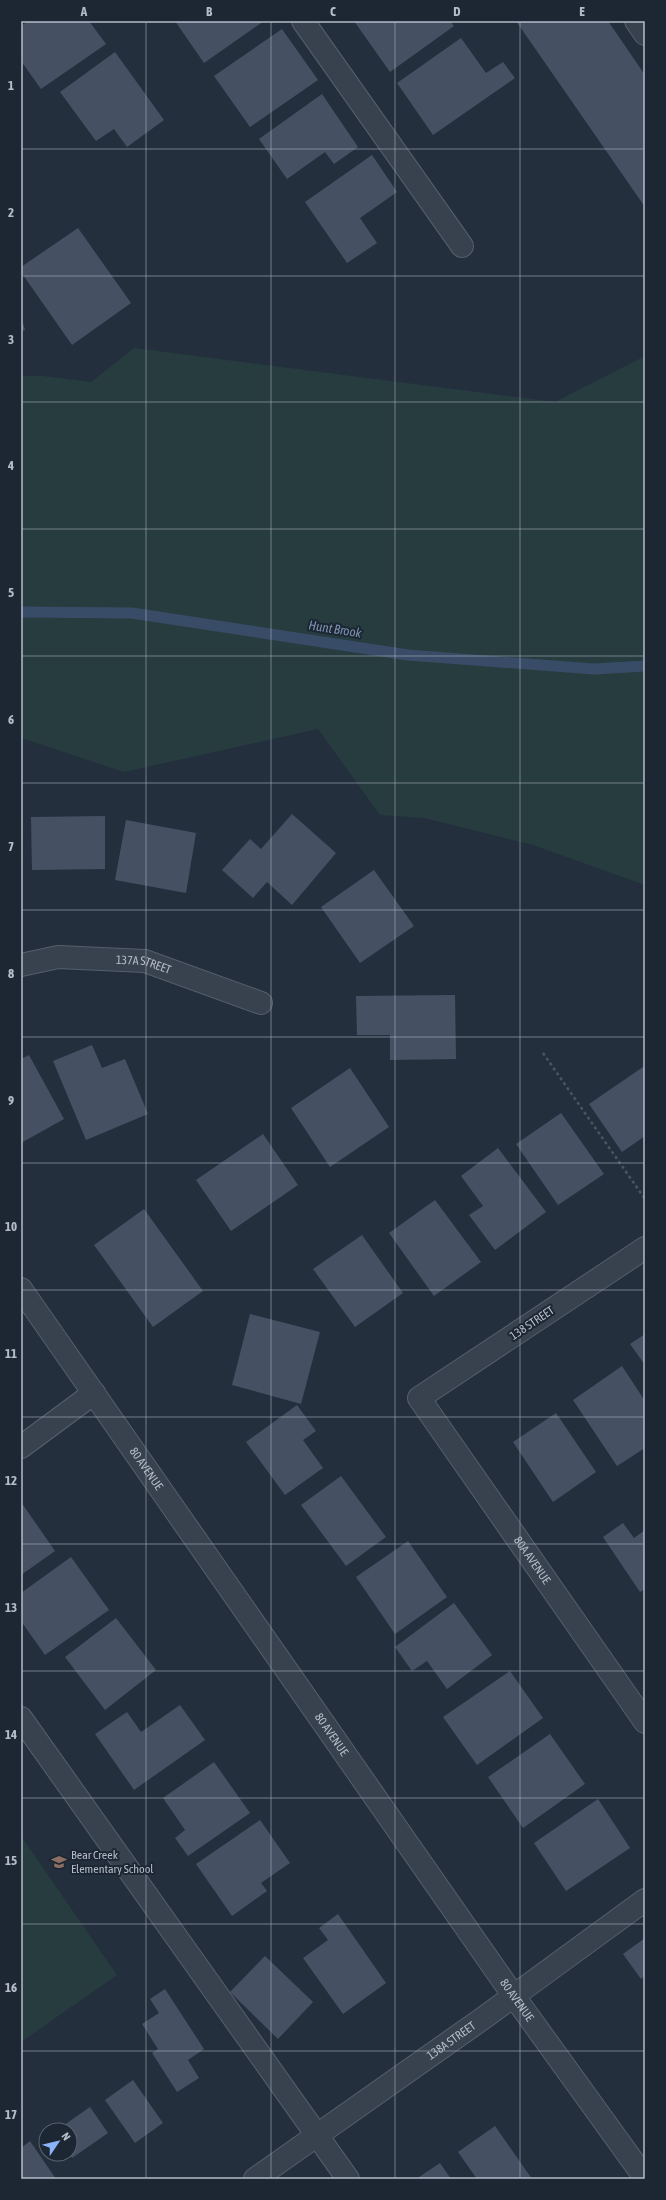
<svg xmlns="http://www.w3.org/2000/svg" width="666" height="2200" font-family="'Asap Condensed',sans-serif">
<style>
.green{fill:#263c3f}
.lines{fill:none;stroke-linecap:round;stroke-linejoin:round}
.stream{stroke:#394c67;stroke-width:11}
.building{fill:#455162}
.minor-casing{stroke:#565f6c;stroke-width:24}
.path{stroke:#44595c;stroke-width:2.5;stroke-dasharray:3 3;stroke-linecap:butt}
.minor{stroke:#38414e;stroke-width:22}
.grid{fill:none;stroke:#b4bcc9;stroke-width:1;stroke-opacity:0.55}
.labels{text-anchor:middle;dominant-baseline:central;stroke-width:4;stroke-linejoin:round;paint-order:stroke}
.street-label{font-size:12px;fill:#b4bcc9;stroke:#1d2633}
.poi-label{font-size:12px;fill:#b4bcc9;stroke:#1d2633;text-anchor:start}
.water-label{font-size:13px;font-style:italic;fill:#7c92b1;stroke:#1d2633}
.neatline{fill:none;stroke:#b4bcc9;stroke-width:1.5}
.grid-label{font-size:13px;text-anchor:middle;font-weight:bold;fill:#b4bcc9}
</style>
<rect width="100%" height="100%" fill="#242f3e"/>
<path class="green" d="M 134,348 L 555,402 L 645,356 L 645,885 L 533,845 L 424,818 L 380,815 L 318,729 L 124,772 L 21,738 L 21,376 L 43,376 L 91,382 Z
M 21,1836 L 117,1975 L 21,2042 Z"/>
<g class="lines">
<path class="stream" d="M 21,612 L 132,613 L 408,655 L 594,669 L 645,666"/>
</g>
<path class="building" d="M 28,21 L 89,21 L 106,44 L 41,89 L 21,61 L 21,26 Z
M 175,21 L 264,21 L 204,63 Z
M 354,21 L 450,21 L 454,26 L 390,72 Z
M 516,21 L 608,21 L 645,75 L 645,207 Z
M 282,29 L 318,80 L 250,127 L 214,76 Z
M 461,38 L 486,73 L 503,62 L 515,78 L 433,135 L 397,83 Z
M 115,52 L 164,120 L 127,147 L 114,129 L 96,141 L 60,92 Z
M 322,94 L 358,147 L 334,164 L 325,152 L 287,179 L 259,139 Z
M 372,155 L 397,192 L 360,218 L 377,243 L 347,263 L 305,202 Z
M 78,228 L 131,303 L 72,345 L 21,272 L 21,267 Z
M 21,316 L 25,330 L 21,331 Z
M 292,814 L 336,853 L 292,905 L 267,882 L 253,898 L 222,870 L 250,839 L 261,849 Z
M 105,816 L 105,869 L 32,870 L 31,817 Z
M 126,820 L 196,833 L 186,893 L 115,880 Z
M 374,870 L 414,926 L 360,963 L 321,907 Z
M 455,995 L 456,1059 L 390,1060 L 390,1035 L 357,1035 L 356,996 Z
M 92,1045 L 102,1068 L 125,1059 L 148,1114 L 86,1140 L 53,1061 Z
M 29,1055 L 64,1119 L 21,1143 L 21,1059 Z
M 643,1067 L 645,1070 L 645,1136 L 622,1152 L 589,1104 Z
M 350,1068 L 389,1127 L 330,1167 L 291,1108 Z
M 561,1113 L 604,1174 L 558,1205 L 516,1144 Z
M 263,1134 L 298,1185 L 231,1231 L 196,1180 Z
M 498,1148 L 546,1212 L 495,1250 L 469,1215 L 483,1206 L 461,1176 Z
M 435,1200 L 481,1262 L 434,1296 L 389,1233 Z
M 144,1209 L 203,1291 L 153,1327 L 94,1245 Z
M 362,1235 L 403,1293 L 355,1327 L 313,1269 Z
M 250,1314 L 320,1332 L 301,1404 L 232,1385 Z
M 645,1334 L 645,1365 L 630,1344 Z
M 622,1366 L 645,1401 L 645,1448 L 617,1466 L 573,1400 Z
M 297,1405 L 316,1431 L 303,1440 L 323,1468 L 285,1495 L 246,1442 Z
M 556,1413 L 596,1472 L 553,1502 L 513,1442 Z
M 341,1476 L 386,1537 L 346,1566 L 301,1505 Z
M 21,1502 L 55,1551 L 21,1575 Z
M 623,1523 L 634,1538 L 645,1530 L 645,1589 L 640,1592 L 603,1537 Z
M 408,1541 L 447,1597 L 395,1634 L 356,1577 Z
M 71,1557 L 109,1610 L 45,1655 L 21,1621 L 21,1593 Z
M 454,1603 L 492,1655 L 447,1689 L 427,1661 L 412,1671 L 395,1647 Z
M 116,1618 L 156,1670 L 105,1710 L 65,1657 Z
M 510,1671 L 543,1718 L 477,1765 L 443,1717 Z
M 180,1705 L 205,1740 L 134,1790 L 95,1734 L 127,1712 L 141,1732 Z
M 550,1734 L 585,1784 L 523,1828 L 488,1777 Z
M 214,1762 L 250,1813 L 188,1856 L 175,1838 L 185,1830 L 163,1798 Z
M 598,1799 L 630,1848 L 566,1891 L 534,1843 Z
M 260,1820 L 290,1863 L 261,1883 L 267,1891 L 232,1916 L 196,1864 Z
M 338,1914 L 386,1983 L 343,2014 L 303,1958 L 328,1940 L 319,1928 Z
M 645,1938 L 645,1975 L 641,1979 L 623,1954 Z
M 265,1956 L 313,2002 L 278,2039 L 230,1992 Z
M 165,1989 L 204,2049 L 188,2060 L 199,2078 L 177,2092 L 152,2053 L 158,2049 L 142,2024 L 159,2013 L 150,1999 Z
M 133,2080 L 163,2123 L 135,2143 L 105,2100 Z
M 90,2107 L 108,2133 L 72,2158 L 69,2154 L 70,2130 L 57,2130 Z
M 495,2126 L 532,2179 L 477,2179 L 458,2152 Z
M 30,2141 L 56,2179 L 21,2179 L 21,2148 Z
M 440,2163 L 451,2179 L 416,2179 Z"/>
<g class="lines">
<g class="minor-casing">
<g id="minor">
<path d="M 303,21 L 462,246"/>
<path d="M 636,21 L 645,34"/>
<path id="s1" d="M 21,965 L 58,957 L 145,961 L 261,1003"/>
<path id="s2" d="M 645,1248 L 419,1398 L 645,1722"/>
<path id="s3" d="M 21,1289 L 513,1995 L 645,2178"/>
<path d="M 21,1447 L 94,1393"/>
<path d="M 21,1718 L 348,2179"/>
<path id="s4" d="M 255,2179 L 482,2019 L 645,1900"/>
</g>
</g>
<path class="path" d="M 543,1053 L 645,1199"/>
<use href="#minor" class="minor"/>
</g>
<path class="grid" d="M 146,21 L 146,2179M 271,21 L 271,2179M 395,21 L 395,2179M 520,21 L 520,2179M 21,149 L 645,149M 21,276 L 645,276M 21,402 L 645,402M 21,529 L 645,529M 21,656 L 645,656M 21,783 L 645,783M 21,910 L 645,910M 21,1037 L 645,1037M 21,1163 L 645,1163M 21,1290 L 645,1290M 21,1417 L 645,1417M 21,1544 L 645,1544M 21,1671 L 645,1671M 21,1798 L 645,1798M 21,1924 L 645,1924M 21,2051 L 645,2051"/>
<defs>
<g id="school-bare" transform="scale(1.2)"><path d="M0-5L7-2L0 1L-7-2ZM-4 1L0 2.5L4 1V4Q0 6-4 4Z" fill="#8d6e63" stroke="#1d2633" stroke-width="2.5" paint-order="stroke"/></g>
</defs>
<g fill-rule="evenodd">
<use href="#school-bare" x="59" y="1862"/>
</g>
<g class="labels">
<g class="street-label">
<text stroke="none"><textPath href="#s1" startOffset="124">137A STREET</textPath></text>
<text transform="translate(532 1323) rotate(-34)">138 STREET</text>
<text stroke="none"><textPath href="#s3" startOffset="219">80 AVENUE</textPath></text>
<text stroke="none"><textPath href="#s2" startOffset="469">80A AVENUE</textPath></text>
<text stroke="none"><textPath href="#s3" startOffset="543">80 AVENUE</textPath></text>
<text stroke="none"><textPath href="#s3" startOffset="867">80 AVENUE</textPath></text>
<text stroke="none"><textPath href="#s4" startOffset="240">138A STREET</textPath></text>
</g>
<g class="poi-label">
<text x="71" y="1855">Bear Creek<tspan x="71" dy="14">Elementary School</tspan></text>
</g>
<g class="water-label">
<text transform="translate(335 629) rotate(9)">Hunt Brook</text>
</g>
</g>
<rect width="666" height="2200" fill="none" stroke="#1d2633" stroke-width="44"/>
<g transform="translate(58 2142) rotate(55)"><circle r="19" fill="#1d2633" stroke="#59626f"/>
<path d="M0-3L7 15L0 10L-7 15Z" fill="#8ab4f8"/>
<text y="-6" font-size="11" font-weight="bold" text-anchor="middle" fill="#b4bcc9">N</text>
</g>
<rect x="22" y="22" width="622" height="2156" class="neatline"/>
<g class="grid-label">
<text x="84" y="16">A</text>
<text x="209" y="16">B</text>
<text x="333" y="16">C</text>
<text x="457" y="16">D</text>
<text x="582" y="16">E</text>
<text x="11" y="90">1</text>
<text x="11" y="217">2</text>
<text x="11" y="344">3</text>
<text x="11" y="470">4</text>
<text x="11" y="597">5</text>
<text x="11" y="724">6</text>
<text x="11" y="851">7</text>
<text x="11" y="978">8</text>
<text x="11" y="1105">9</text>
<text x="11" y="1231">10</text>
<text x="11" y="1358">11</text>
<text x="11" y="1485">12</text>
<text x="11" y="1612">13</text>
<text x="11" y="1739">14</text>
<text x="11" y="1865">15</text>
<text x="11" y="1992">16</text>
<text x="11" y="2119">17</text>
</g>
</svg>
